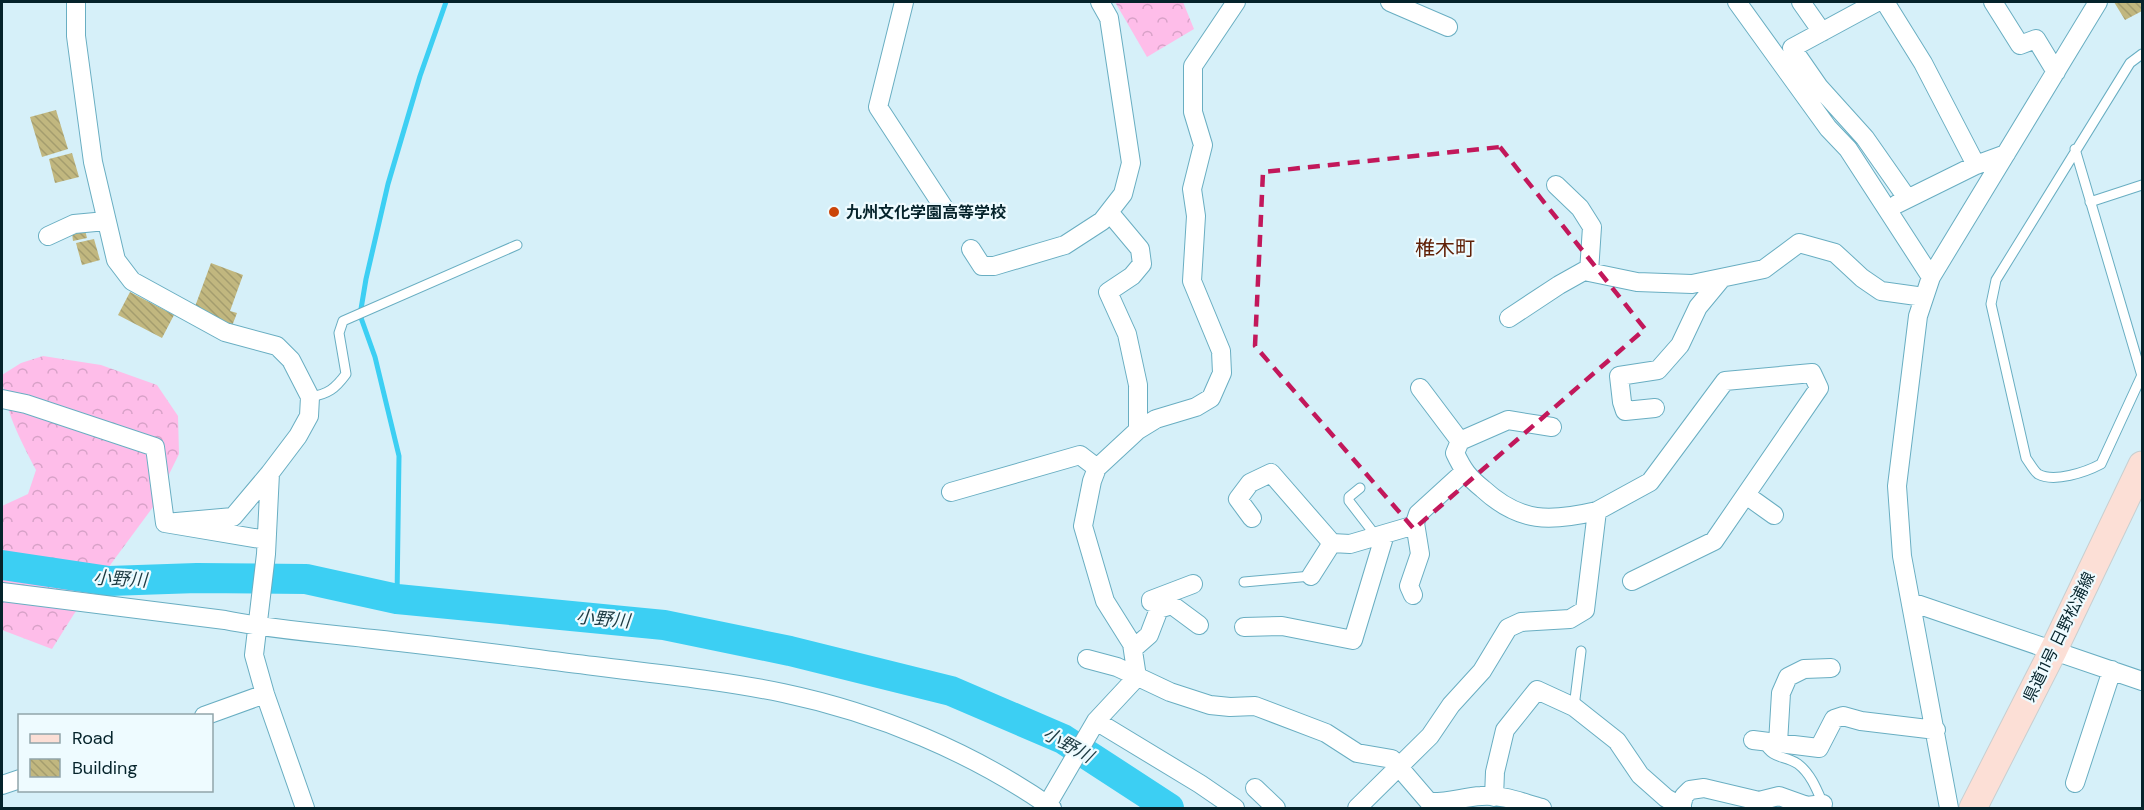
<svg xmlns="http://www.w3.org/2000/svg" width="2144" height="810" font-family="'DM Sans','Noto Sans JP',sans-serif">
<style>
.forest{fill:url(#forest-crowns)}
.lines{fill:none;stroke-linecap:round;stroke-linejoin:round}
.stream{stroke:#3ccff3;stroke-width:5}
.river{stroke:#3ccff3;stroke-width:30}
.building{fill:url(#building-back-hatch)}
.lane-casing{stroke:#69aec2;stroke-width:11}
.street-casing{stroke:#69aec2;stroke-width:20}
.primary-casing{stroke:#c8cfd0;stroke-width:29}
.lane{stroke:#fff;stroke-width:9}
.street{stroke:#fff;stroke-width:18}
.primary{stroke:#fcdfd6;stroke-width:27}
.marked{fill:none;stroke:#c2185b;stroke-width:4.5;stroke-dasharray:12 8;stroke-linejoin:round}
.poi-dot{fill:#cb4509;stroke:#eefbff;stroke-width:2}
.labels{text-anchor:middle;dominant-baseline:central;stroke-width:4.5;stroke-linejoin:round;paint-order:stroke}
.poi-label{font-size:16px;font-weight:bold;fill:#05232b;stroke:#eefbff;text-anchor:start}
.street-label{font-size:16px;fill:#05232b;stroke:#eefbff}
.water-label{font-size:18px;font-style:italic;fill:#1c3a42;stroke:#eefbff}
.quarter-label{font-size:20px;fill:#602007;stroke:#eefbff}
</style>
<defs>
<pattern id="forest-crowns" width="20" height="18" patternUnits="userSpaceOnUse" patternTransform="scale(1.5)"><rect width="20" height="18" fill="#febde9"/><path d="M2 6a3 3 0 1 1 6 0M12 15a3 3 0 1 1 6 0" fill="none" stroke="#d8a2c8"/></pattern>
<pattern id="building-back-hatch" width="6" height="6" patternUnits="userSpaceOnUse" patternTransform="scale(1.5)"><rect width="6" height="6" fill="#c1b77f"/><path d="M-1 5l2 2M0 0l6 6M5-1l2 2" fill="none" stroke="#a49d6e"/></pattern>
</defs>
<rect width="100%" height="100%" fill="#d6f0f9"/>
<path class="forest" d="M 1115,2 L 1183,2 L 1194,29 L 1147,57 Z
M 43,356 L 101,365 L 157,385 L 178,416 L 179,454 L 153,507 L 74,614 L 52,649 L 2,630 L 2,506 L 28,494 L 36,470 C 20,439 4,410 2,375 L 21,363 Z"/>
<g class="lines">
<path class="stream" d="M 397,599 L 399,456 L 375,357 L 360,315 L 366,279 L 388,184 L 420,76 L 446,2"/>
<path class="river" d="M 2,565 L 109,581 L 197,578 L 306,579 L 397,599 L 664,625 L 790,651 L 951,691 L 1063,739 L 1169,808"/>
</g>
<path class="building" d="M 2114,2 L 2142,2 L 2142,11 L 2125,20 Z
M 56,110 L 68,149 L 42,157 L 30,117 Z
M 72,153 L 79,177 L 55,183 L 49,159 Z
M 85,230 L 87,238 L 73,241 L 72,233 Z
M 94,239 L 100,260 L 82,265 L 76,243 Z
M 211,263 L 243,275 L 230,311 L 237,313 L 232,326 L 193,312 Z
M 130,292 L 174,315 L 162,338 L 118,315 Z"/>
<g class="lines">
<g class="lane-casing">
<path id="lane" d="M 2142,54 L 2130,63 L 1996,280 L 1991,304 L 2026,458 C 2029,462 2034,471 2038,474 C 2054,483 2086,472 2101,464 L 2142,375
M 2075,149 L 2142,376
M 2090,202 L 2142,185
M 310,397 C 328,394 335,389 346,374 L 339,333 L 343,321 L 517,245
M 1360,488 L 1349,497 L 1349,501 L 1376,536
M 1244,582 L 1311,576
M 1574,707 L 1581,651
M 1763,742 C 1774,761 1783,754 1798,764 C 1811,774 1817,790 1823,804"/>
</g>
<g class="street-casing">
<path id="street" d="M 76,2 L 76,36 L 93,162 L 116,260 L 132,281 L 225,332 L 277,346 L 291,360 L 310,397 L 309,416 L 298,436 L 270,473 L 266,554 L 254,655 L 265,694 L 305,808
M 904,2 L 878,107 L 946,211
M 1390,2 L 1448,27
M 1737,2 L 1828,128 L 1848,149 L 1931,277
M 1801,2 L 1822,32
M 1877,2 L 1792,48 L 1819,87 L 1865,138 L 1907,198
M 1885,2 L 1923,63 L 1976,165 L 2006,154
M 1993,2 L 2020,45 L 2036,39 L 2056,72
M 1556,185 L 1580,208 L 1592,227 L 1589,272
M 1897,204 L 1976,165
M 1109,212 L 1140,249 L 1142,264 L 1132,276 L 1108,292 L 1127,334 L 1138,385 L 1138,430
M 48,236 L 74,224 L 106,221
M 971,249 L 982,266 L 994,266 L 1065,245 L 1102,221 L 1123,194 L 1131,163 L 1109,18 L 1100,2
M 1509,318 L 1559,285 L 1584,271 L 1637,282 L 1692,284 L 1764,269 L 1799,243 L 1835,253 L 1862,278 L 1881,291 L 1924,297
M 1420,388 L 1460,441 L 1455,453 C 1463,470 1468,477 1483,489 C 1520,523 1550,522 1597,511
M 2,399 L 26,404 L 155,447 L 165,523
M 1655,408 L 1625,411 L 1622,402 L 1619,376 L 1658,370 L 1680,345 L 1698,307 L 1722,278
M 1460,441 L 1508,420 L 1552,427
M 1097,468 L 1138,430 L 1156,419 L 1196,407 L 1211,398 L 1222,373 L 1221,351 L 1192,281 L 1196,216 L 1192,189 L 1203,145 L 1193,112 L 1193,66 L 1236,2
M 951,492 L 1080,455 L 1097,468 L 1092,481 L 1083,526 L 1105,601 L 1132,644 L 1137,677 L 1096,721 L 1047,805
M 1746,495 L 1774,515
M 1252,518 L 1238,499 L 1250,483 L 1271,473 L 1332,543 L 1350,544 L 1415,525
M 266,540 L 165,523 L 233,517 L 270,473
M 1311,576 L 1332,543
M 2,592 L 225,620 C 274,630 324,633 373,639 C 447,647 521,657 594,666 C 657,674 721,680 783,693 C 878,713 972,752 1052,808
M 1413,595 L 1409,586 L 1420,554 L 1415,523 L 1418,514 L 1464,472
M 1151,602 L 1151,600 L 1193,584
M 1911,602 L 2142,681
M 1244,627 L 1282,626 L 1353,640 L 1385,534
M 1133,649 L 1149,635 L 1159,609 L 1172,605 L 1199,625
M 1087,659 L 1117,667 L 1170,692 L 1210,705 L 1230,707 L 1255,706 L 1326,733 L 1357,753 L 1392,759 L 1429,802 C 1448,803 1463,797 1481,796 C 1502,794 1523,803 1542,808
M 204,716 L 265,694
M 1096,721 L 1200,784 L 1235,808
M 1753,740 L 1819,748 L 1834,719 L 1843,716 L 1861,721 L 1936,730
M 1778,743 L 1781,693 L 1788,677 L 1804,669 L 1831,668
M 2075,783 L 2112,670
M 2,785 L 20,779
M 1255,788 L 1276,808
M 1494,797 L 1495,772 L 1505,730 L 1537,690 L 1574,707 L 1617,741 L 1640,775 L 1666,798 L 1682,807
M 1357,808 L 1430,736 L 1451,705 L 1482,671 L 1508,628 L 1521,622 L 1570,619 L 1585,610 L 1597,511 L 1650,482 L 1725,381 L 1812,373 L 1819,388 L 1714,541 L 1632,581
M 1681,808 L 1684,796 L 1690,790 L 1704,788 L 1759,801 L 1779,796 L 1807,806 L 1823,804
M 1949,808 L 1902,556 L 1897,486 L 1918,316 L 1931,277 L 2098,2"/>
</g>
<g class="primary-casing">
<path id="primary" d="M 1973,808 L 2054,649 L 2142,465"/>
</g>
<use href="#lane" class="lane"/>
<use href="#street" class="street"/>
<use href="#primary" class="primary"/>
</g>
<path class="marked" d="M 1500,147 L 1645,329 L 1414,529 L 1255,346 L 1263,172 Z"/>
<circle class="poi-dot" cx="834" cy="212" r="6"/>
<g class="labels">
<g class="poi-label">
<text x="846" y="212">九州文化学園高等学校</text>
</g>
<g class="street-label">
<text transform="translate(2059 637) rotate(-64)">県道11号 日野松浦線</text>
</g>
<g class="water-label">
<text transform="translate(120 579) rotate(3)">小野川</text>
<text transform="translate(603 619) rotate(5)">小野川</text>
<text transform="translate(1068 745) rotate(29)">小野川</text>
</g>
<g class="quarter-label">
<text x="1445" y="248">椎木町</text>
</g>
</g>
<rect width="2144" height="810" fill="none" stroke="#05232b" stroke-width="6"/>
<rect x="18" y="714" width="195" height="78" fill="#eefbff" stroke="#91a5aa" stroke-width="1.5"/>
<rect x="30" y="734" width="30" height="9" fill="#fcdfd6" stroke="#91a5aa" stroke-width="1.5"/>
<text x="72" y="744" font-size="18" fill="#05232b">Road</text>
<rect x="30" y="759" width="30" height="18" fill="url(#building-back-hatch)" stroke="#91a5aa" stroke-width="1.5"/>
<text x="72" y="774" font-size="18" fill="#05232b">Building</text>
</svg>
